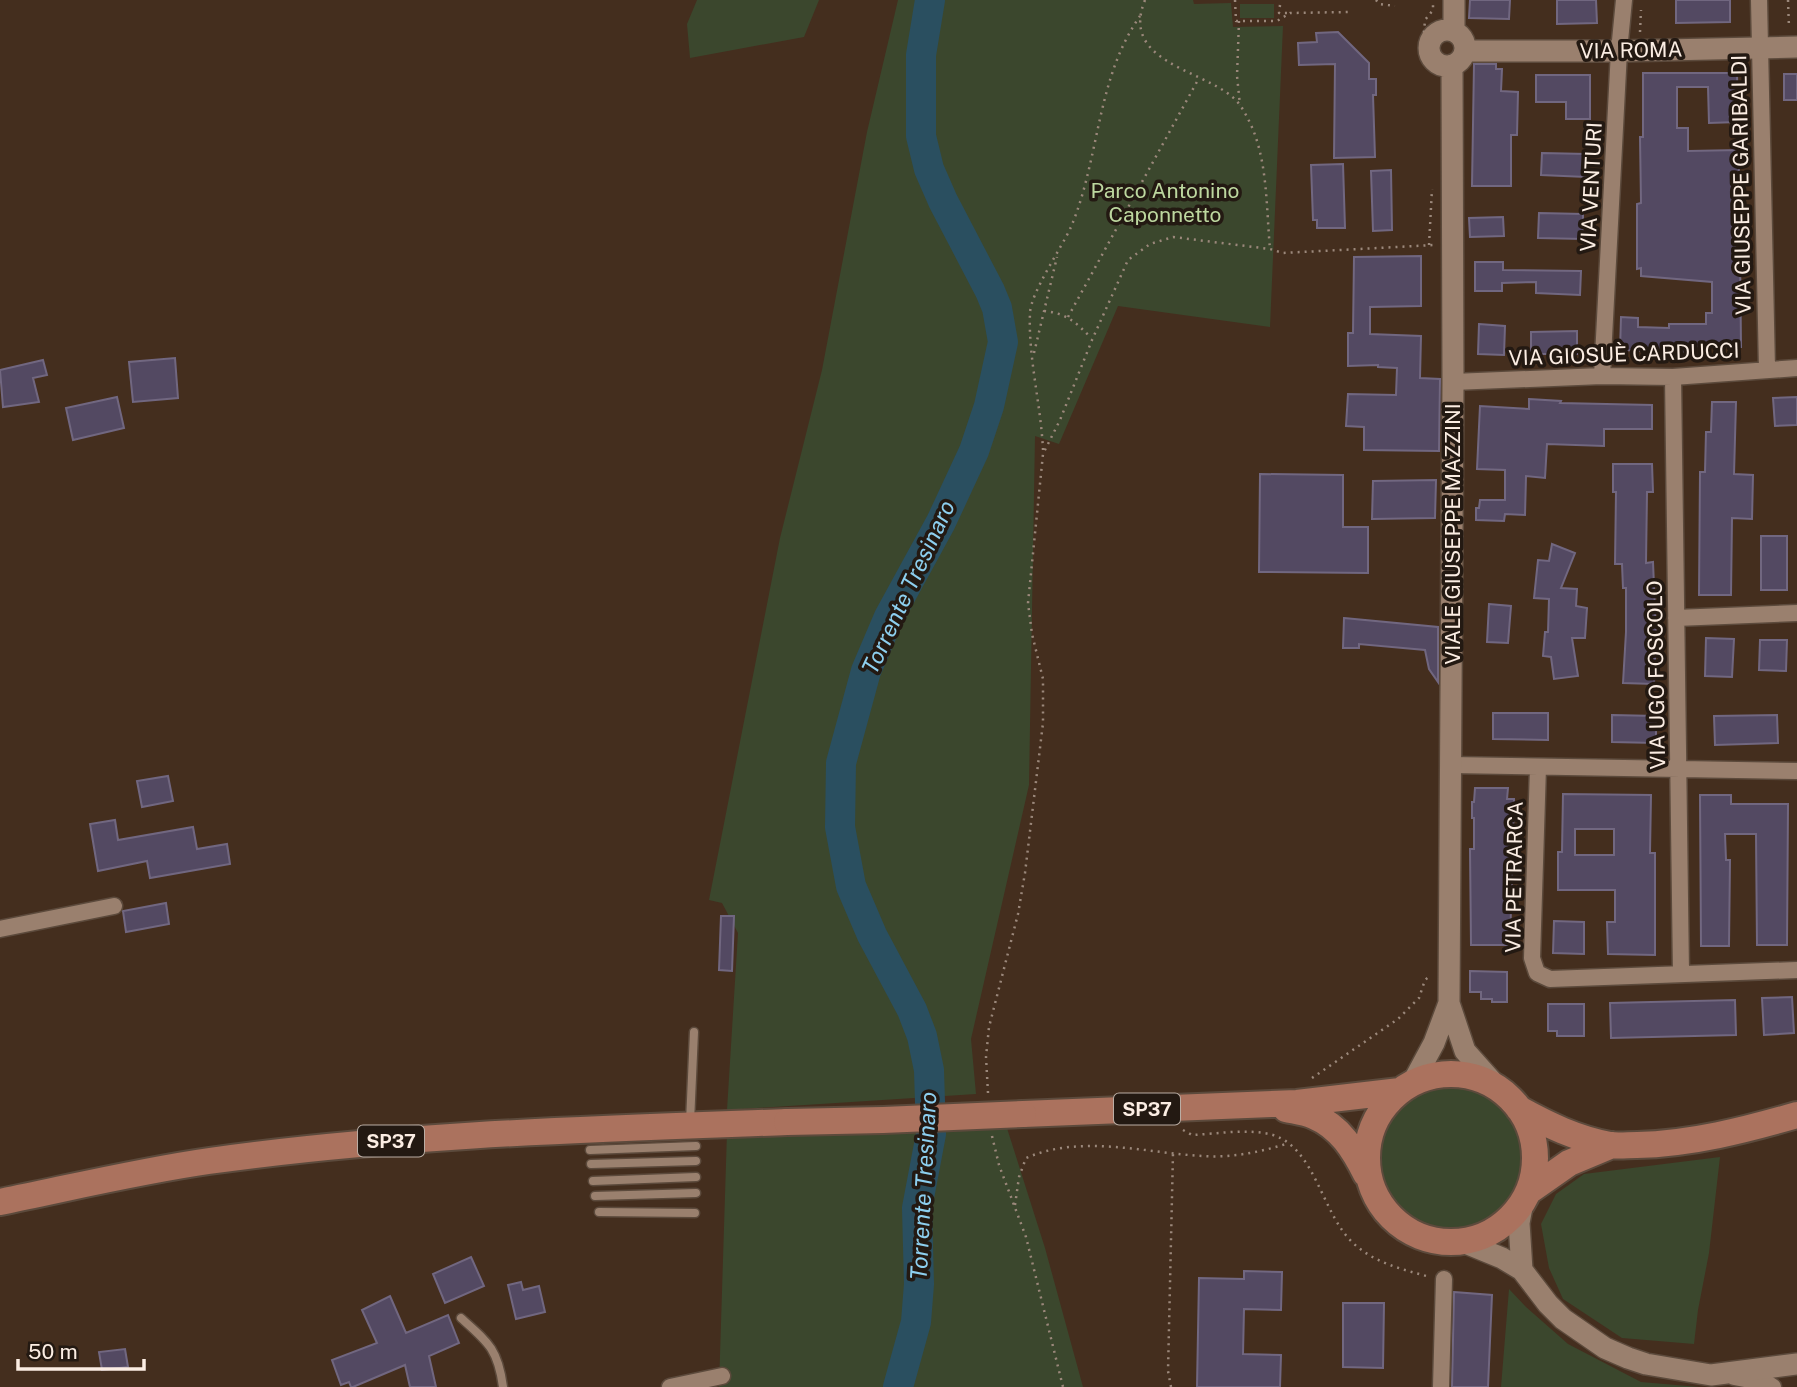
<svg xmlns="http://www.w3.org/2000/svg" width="1797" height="1387" font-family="'Public Sans',sans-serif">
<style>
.green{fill:#3b472d}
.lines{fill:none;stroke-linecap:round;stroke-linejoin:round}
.river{stroke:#2a4f60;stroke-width:30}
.building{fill:#534962;stroke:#716780;stroke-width:2;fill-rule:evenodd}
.service-casing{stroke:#5c4a3c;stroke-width:11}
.minor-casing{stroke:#5c4a3c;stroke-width:19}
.tertiary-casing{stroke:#5c4a3c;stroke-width:24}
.primary-casing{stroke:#5c4a3c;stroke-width:30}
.path{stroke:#9b887b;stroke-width:2.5;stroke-dasharray:2 5;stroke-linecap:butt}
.service{stroke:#9a806e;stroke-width:8}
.minor{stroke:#9a806e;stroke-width:16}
.tertiary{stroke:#9a806e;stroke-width:21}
.primary{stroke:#ab725e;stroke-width:26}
.primary-bridge-casing{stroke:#5c4a3c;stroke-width:30;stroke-linecap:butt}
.primary-bridge{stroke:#ab725e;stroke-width:26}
.labels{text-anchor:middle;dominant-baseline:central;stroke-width:7;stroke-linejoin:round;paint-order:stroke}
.shield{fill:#231912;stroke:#baada4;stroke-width:2}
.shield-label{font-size:19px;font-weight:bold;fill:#fbede3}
.street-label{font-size:21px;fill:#fbede3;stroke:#231912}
.park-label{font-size:21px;fill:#bdd79f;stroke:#231912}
.water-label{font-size:23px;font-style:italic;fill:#8dcfef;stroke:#231912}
</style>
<rect width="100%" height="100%" fill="#442e1e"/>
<path class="green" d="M 697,0 L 819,0 L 804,37 L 690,58 L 687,24 Z
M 898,0 L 1193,0 L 1194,4 L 1231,3 L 1233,27 L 1283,26 L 1270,327 L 1118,306 L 1059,444 L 1035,436 L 1029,785 L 971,1039 L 976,1094 L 727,1110 L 738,933 L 722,903 L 709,900 L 780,538 L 822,370 L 867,132 Z
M 1240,4 L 1274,4 L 1274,18 L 1240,18 Z
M1379 1158a72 72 0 1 1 144 0a72 72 0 1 1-144 0Z
M 1006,1125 L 1045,1248 L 1083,1387 L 719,1387 L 727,1132 Z
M 1720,1157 L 1709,1253 L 1698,1310 L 1694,1344 L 1622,1338 L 1563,1299 L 1549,1268 L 1541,1224 L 1556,1194 L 1584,1174 Z
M 1509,1289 L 1526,1307 L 1568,1344 L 1641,1382 L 1699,1387 L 1501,1387 Z"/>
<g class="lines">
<path class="river" d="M 898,1387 L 916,1322 L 919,1284 L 917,1208 L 931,1134 L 929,1070 L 922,1036 L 912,1010 L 872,935 L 851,886 L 840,827 L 841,763 L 866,671 L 889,617 L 941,522 L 974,451 L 989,406 L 1003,342 L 997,308 L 990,291 L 943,201 L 929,169 L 921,136 L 921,55 L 930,0"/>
</g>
<path class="building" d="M 1470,0 L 1510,0 L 1509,19 L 1469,18 Z
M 1557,0 L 1596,0 L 1597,23 L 1557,24 Z
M 1676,0 L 1730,0 L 1730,22 L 1676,23 Z
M 1338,32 L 1369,63 L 1369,79 L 1376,79 L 1376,95 L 1373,95 L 1375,157 L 1334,158 L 1335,64 L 1299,65 L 1298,43 L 1317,42 L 1316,33 Z
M 1474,64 L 1496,64 L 1496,69 L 1502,69 L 1501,91 L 1518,92 L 1517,135 L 1511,135 L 1511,186 L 1472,186 Z
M 1643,73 L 1737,73 L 1738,122 L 1709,123 L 1708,87 L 1677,87 L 1677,128 L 1688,128 L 1688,151 L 1739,150 L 1739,216 L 1736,216 L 1735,250 L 1740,250 L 1741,347 L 1687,346 L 1686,352 L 1620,350 L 1621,317 L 1638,318 L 1638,327 L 1669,328 L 1669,324 L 1706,324 L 1706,313 L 1712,313 L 1712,282 L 1641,276 L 1641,268 L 1637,269 L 1637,204 L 1641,203 L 1640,137 L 1643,137 Z
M 1784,74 L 1797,74 L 1797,100 L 1784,100 Z
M 1536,75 L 1590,75 L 1590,119 L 1566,119 L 1566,102 L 1536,102 Z
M 1542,153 L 1587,154 L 1586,177 L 1541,175 Z
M 1343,164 L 1345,228 L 1317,228 L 1317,220 L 1313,220 L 1311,165 Z
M 1391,170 L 1392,230 L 1373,231 L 1371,171 Z
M 1539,213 L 1583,214 L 1583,239 L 1538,238 Z
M 1503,217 L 1504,236 L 1470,237 L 1469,218 Z
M 1421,256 L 1421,306 L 1370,307 L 1370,334 L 1421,336 L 1420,378 L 1440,379 L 1439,451 L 1364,450 L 1364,427 L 1346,426 L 1348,394 L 1396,395 L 1397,368 L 1378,367 L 1378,365 L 1348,366 L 1348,333 L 1353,333 L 1354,257 Z
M 1475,262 L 1503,262 L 1503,270 L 1581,271 L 1580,295 L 1536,293 L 1536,282 L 1502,283 L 1502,291 L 1475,291 Z
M 1479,324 L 1505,326 L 1504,355 L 1478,354 Z
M 1577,331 L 1577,354 L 1531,354 L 1531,332 Z
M 175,358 L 178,398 L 133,402 L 129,362 Z
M 43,360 L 47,375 L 33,378 L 39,402 L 3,407 L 0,370 Z
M 117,397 L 124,428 L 73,440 L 66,408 Z
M 1797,397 L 1797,425 L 1775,426 L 1773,398 Z
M 1529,399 L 1561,401 L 1560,403 L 1652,405 L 1652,429 L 1604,429 L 1604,446 L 1547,444 L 1545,478 L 1526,476 L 1525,515 L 1505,514 L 1504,521 L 1476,520 L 1476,508 L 1479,508 L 1480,500 L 1505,500 L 1505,470 L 1477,469 L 1480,406 L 1529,409 Z
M 1712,402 L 1736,402 L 1734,474 L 1753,475 L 1752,519 L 1732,518 L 1731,595 L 1699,595 L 1700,472 L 1705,472 L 1706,432 L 1711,432 Z
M 1613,464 L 1652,464 L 1653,492 L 1647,492 L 1646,563 L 1653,562 L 1656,635 L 1654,684 L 1623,683 L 1626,632 L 1626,588 L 1623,588 L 1622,564 L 1615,564 L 1616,492 L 1613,492 Z
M 1260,474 L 1343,475 L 1343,527 L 1368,527 L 1368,573 L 1259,572 Z
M 1436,480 L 1435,518 L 1372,519 L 1373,481 Z
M 1761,536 L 1787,536 L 1787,590 L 1761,590 Z
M 1552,544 L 1575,553 L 1561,588 L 1577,589 L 1576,606 L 1587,608 L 1585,638 L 1572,638 L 1578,676 L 1554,679 L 1551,657 L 1543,656 L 1545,632 L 1548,632 L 1549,599 L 1534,598 L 1538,560 L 1549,561 Z
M 1489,604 L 1511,606 L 1508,643 L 1487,642 Z
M 1344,618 L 1438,627 L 1438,682 L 1429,669 L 1425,650 L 1359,644 L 1359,648 L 1343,648 Z
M 1706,638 L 1734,639 L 1732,677 L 1705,676 Z
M 1760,640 L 1787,640 L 1786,671 L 1759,670 Z
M 1493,713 L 1548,713 L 1548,740 L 1493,739 Z
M 1612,715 L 1656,716 L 1656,743 L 1612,742 Z
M 1777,715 L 1778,743 L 1715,745 L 1714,716 Z
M 168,776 L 173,801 L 142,807 L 137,781 Z
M 1475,788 L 1508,788 L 1507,799 L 1514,799 L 1510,945 L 1471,945 L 1470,849 L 1474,849 L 1474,818 L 1472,818 L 1472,802 L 1474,802 Z
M 1563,794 L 1651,795 L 1650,853 L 1655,853 L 1655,955 L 1608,954 L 1607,922 L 1615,922 L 1615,890 L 1558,890 L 1558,852 L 1562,852 ZM 1575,829 L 1614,829 L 1614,855 L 1575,855 Z
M 1700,795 L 1731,795 L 1731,804 L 1788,804 L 1787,945 L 1757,945 L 1756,834 L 1725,834 L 1726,860 L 1730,860 L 1729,946 L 1701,946 Z
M 115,820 L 118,840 L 193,827 L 197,849 L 227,844 L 230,864 L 150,878 L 147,861 L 98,871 L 90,824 Z
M 166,903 L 169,924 L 126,932 L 123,911 Z
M 721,916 L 734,916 L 732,971 L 719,970 Z
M 1554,921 L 1584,922 L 1584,954 L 1553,953 Z
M 1470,971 L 1507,972 L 1507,1002 L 1492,1002 L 1492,999 L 1481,999 L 1481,992 L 1470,992 Z
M 1792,997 L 1794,1033 L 1764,1035 L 1762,998 Z
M 1735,1000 L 1736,1035 L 1611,1038 L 1610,1003 Z
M 1548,1004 L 1584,1004 L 1584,1036 L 1557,1036 L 1557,1031 L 1548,1031 Z
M 471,1257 L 484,1286 L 445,1303 L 433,1274 Z
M 1244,1271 L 1282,1272 L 1281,1310 L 1244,1309 L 1243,1354 L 1281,1355 L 1280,1387 L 1197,1387 L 1199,1278 L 1244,1279 Z
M 521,1282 L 523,1290 L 539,1286 L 545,1312 L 516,1319 L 508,1285 Z
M 1454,1292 L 1492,1295 L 1488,1387 L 1452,1387 Z
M 390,1296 L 406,1333 L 448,1315 L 459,1343 L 429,1356 L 436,1387 L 410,1387 L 405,1365 L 353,1387 L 351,1387 L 349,1382 L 341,1385 L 332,1360 L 377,1343 L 362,1310 Z
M 1343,1303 L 1384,1303 L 1383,1368 L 1343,1367 Z
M 125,1349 L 128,1367 L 102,1370 L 99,1352 Z"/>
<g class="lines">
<g class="service-casing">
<path id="service" d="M 690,1122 L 694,1032
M 590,1150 L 696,1146
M 591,1164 L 696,1161
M 593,1181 L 696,1177
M 595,1196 L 696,1193
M 599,1212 L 695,1213
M 461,1318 C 488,1342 498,1349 503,1387"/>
</g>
<g class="minor-casing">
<path id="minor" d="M 1759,0 L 1767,369
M 1602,376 L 1619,51 L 1624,0
M 1673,377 L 1681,973
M 1453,382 L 1602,376 L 1673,377 L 1797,368
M 1676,618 L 1797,613
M 1451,765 L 1797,771
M 1538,767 L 1532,958 L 1537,973 L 1550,979 L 1797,970
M 0,929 L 114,906
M 1734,1377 L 1767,1383 L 1773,1387
M 670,1387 L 722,1376
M 1441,1387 L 1444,1279"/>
</g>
<g class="tertiary-casing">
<path id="tertiary" d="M1429 48a18 18 0 1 1 36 0a18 18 0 1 1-36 0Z
M 1454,31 L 1454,0
M 1465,51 L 1619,51 L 1797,47
M 1452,65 L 1453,382 L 1449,1003 L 1465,1051 L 1498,1088
M 1413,1082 L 1434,1043 L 1449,1003
M 1463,1242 L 1502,1258 L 1522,1270 L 1548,1304 L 1563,1319 L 1605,1348 L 1628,1358 L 1646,1364 L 1711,1375 L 1797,1364
M 1522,1270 L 1519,1223 L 1523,1202"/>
</g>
<g class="primary-casing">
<path id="primary" d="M1367 1158a84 84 0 1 1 168 0a84 84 0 1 1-168 0Z
M 1286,1109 C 1295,1111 1305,1112 1314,1116 C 1340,1127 1354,1150 1366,1174
M 1519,1109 C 1548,1125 1577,1139 1610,1145 C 1618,1146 1628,1145 1637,1145 C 1691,1144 1745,1130 1797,1115
M 1023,1114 L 1297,1103 L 1400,1091
M 1529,1191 L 1569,1163 L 1612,1145
M 0,1202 C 69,1188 139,1171 209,1161 C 400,1134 594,1129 787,1122"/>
</g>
<path class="path" d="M 1145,0 C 1120,61 1199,69 1231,96 C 1238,101 1243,109 1247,117 C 1268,155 1266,206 1270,249
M 1235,0 L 1236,21 L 1277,21 L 1290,13 L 1348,12
M 1376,0 L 1379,4 L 1395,6
M 1788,0 L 1789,28
M 1280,5 L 1279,13 L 1290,13
M 1239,21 L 1237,76 L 1240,105
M 1640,32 L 1641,10
M 1433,71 L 1424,61 L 1423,44 L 1425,20 L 1433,10 L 1433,5
M 1429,245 L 1432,189
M 1044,311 C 1066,313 1077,323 1091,338
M 1068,317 L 1199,78
M 1034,353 L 1057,257
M 1043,450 C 1041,405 1028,357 1030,313 C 1031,292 1061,249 1071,227 C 1100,158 1096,79 1140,16
M 1312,1078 L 1398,1019 L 1419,998 L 1425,980 L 1431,975
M 988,1093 L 986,1057 L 989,1027 L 1018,914 L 1025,873 L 1043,723 L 1043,679 L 1032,634 L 1028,603 L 1043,454 L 1060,420 L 1092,340 L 1128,260 L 1150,244 L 1173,237 L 1270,249 L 1283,253 L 1434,245
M 1183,1130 L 1192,1135 C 1217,1134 1248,1128 1273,1135 C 1315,1148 1322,1213 1352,1242 C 1374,1263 1401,1269 1430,1277
M 992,1136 L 999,1165 L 1026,1237 L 1063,1387
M 1015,1205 L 1019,1177 L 1026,1158 C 1081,1134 1145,1153 1203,1156 C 1232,1158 1261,1152 1289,1143
M 1171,1387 L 1168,1371 L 1173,1153"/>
<use href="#service" class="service"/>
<use href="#minor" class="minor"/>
<use href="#tertiary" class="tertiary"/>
<use href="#primary" class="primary"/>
<g class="primary-bridge-casing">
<path id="primary-bridge" d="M 787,1122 L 883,1120 L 1023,1114"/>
</g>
<use href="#primary-bridge" class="primary-bridge"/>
</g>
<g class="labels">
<g class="shield">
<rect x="1114" y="1093.5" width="66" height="31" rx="5"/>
<rect x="358" y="1125.5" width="66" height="31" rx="5"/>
</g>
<g class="shield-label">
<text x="1147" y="1109">SP37</text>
<text x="391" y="1141">SP37</text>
</g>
<g class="street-label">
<text transform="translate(1631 50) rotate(-1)">VIA ROMA</text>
<text transform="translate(1741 185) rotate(-91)">VIA GIUSEPPE GARIBALDI</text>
<text transform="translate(1591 187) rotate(-87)">VIA VENTURI</text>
<text transform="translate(1624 354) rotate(-2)">VIA GIOSUÈ CARDUCCI</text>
<text transform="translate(1452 534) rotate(-90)">VIALE GIUSEPPE MAZZINI</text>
<text transform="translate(1656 675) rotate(-91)">VIA UGO FOSCOLO</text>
<text transform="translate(1514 877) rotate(-89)">VIA PETRARCA</text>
</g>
<g class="park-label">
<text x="1165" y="190">Parco Antonino<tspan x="1165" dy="24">Caponnetto</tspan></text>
</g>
<g class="water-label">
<text transform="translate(908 587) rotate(-65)">Torrente Tresinaro</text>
<text transform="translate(923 1186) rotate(-87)">Torrente Tresinaro</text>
</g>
</g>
<path d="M18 1359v10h126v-10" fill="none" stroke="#fbede3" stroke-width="3.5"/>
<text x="28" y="1359" font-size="21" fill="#fbede3" stroke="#231912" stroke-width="5" paint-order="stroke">50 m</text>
</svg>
